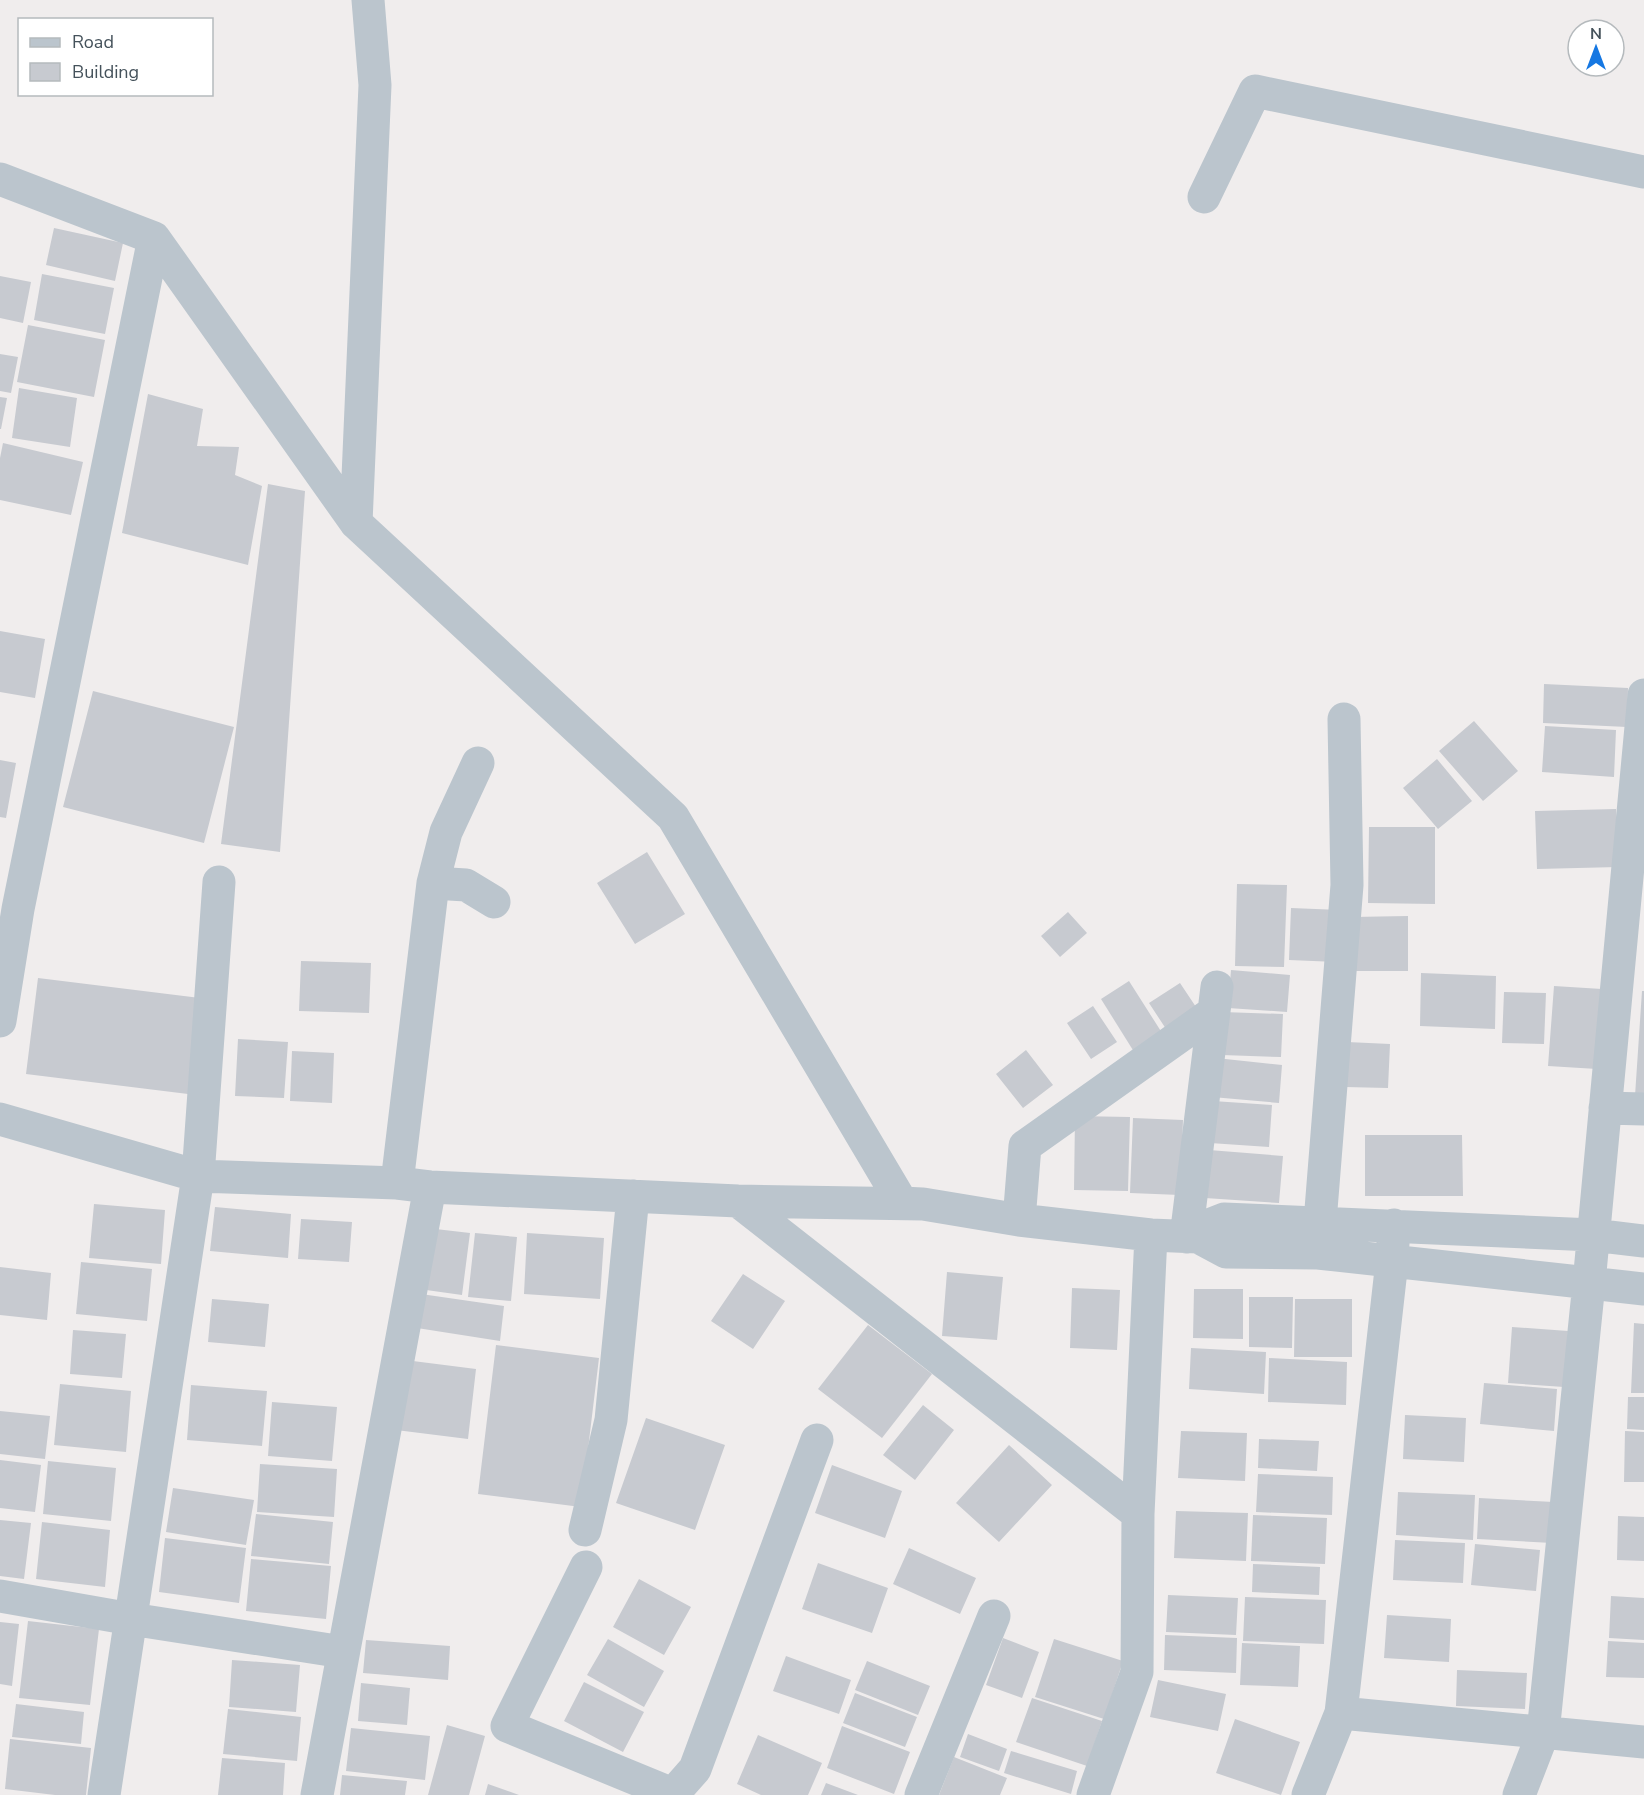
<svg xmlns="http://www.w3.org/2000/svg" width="1644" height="1795" font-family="'Nunito Sans',sans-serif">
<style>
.building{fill:#c7cad0}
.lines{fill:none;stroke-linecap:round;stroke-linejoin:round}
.minor{stroke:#bbc5cd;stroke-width:33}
</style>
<rect width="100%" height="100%" fill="#f0eded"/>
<path class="building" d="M 54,228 L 123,243 L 115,281 L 46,265 Z
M 42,274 L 114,288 L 105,334 L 34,320 Z
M 0,276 L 31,282 L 23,323 L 0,318 Z
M 28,325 L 105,340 L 94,397 L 17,382 Z
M 0,354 L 18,357 L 11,393 L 0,391 Z
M 19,388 L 77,398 L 70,447 L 12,438 Z
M 148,394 L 203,409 L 197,446 L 239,447 L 235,475 L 262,486 L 248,565 L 122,533 Z
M 0,397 L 7,398 L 1,429 L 0,429 Z
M 3,443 L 83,462 L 71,515 L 0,500 L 0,458 Z
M 268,484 L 305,491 L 280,852 L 221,844 Z
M 0,631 L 45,639 L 35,698 L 0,692 Z
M 1544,684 L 1628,688 L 1627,727 L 1543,723 Z
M 93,691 L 234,727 L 204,843 L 63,807 Z
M 1474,721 L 1518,771 L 1483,801 L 1439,751 Z
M 1545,726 L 1616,730 L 1614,777 L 1542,772 Z
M 1437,759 L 1472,801 L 1438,829 L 1403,788 Z
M 0,760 L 16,763 L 6,818 L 0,817 Z
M 1616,809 L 1618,867 L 1537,869 L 1535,811 Z
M 1369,827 L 1435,827 L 1435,904 L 1368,903 Z
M 647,852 L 685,914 L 635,944 L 597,883 Z
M 1237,884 L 1287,885 L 1284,967 L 1235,966 Z
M 1291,908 L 1340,910 L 1337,962 L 1289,960 Z
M 1068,912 L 1087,933 L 1060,957 L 1041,936 Z
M 1408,916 L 1408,971 L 1353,971 L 1352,917 Z
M 301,961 L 371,963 L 369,1013 L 299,1011 Z
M 1231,970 L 1290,975 L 1287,1012 L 1228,1008 Z
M 1421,973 L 1496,976 L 1495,1029 L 1420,1026 Z
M 38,978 L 200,998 L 188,1094 L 26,1074 Z
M 1129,981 L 1164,1036 L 1136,1055 L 1101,999 Z
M 1180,983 L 1200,1013 L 1168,1032 L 1149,1003 Z
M 1554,986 L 1602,989 L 1597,1069 L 1548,1066 Z
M 1642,991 L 1644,991 L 1644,1097 L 1635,1096 Z
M 1504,992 L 1546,993 L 1544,1044 L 1502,1043 Z
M 1093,1006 L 1117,1042 L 1091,1059 L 1067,1023 Z
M 1223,1012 L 1283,1014 L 1281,1057 L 1222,1055 Z
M 238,1039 L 288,1042 L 284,1098 L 235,1096 Z
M 1347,1042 L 1390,1044 L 1388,1088 L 1345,1087 Z
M 1026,1050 L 1053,1085 L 1023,1108 L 996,1074 Z
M 292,1051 L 334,1053 L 332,1103 L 290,1101 Z
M 1216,1058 L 1282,1065 L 1279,1103 L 1212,1097 Z
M 1213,1101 L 1272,1105 L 1269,1147 L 1210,1143 Z
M 1075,1116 L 1130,1117 L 1128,1191 L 1074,1190 Z
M 1133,1118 L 1183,1120 L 1180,1195 L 1130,1193 Z
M 1365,1135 L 1462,1135 L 1463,1196 L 1365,1196 Z
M 1209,1150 L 1283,1156 L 1279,1203 L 1205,1198 Z
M 94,1204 L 165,1210 L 161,1264 L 89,1258 Z
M 215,1207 L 291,1214 L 288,1258 L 210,1251 Z
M 301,1219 L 352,1222 L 349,1262 L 298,1259 Z
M 427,1228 L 470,1233 L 462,1295 L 419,1289 Z
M 475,1233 L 517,1237 L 511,1301 L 468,1297 Z
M 527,1233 L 604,1238 L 600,1299 L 524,1294 Z
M 81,1262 L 152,1269 L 147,1321 L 76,1314 Z
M 0,1267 L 51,1273 L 47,1320 L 0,1315 Z
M 947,1272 L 1003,1277 L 997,1340 L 942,1336 Z
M 743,1274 L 785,1301 L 753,1349 L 711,1321 Z
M 1072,1288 L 1120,1290 L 1117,1350 L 1070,1348 Z
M 1194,1289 L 1243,1289 L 1243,1339 L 1193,1338 Z
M 421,1294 L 504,1306 L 500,1341 L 417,1328 Z
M 1249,1297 L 1293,1297 L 1292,1348 L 1249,1347 Z
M 212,1299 L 269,1304 L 265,1347 L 208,1342 Z
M 1295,1299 L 1352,1299 L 1352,1357 L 1294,1357 Z
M 1634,1323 L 1644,1324 L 1644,1393 L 1631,1393 Z
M 868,1325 L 932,1374 L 882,1438 L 818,1389 Z
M 1512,1327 L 1568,1331 L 1564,1387 L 1508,1383 Z
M 73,1330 L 126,1334 L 122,1378 L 70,1374 Z
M 496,1345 L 599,1358 L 581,1507 L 478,1494 Z
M 1191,1348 L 1266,1352 L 1264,1394 L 1189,1389 Z
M 1269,1358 L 1347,1362 L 1346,1405 L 1268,1402 Z
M 405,1360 L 476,1369 L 468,1439 L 396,1430 Z
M 1484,1383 L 1557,1389 L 1554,1431 L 1480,1424 Z
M 60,1384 L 131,1391 L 126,1452 L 54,1445 Z
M 191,1385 L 267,1391 L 262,1446 L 187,1440 Z
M 1628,1397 L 1644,1397 L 1644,1430 L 1627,1429 Z
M 272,1402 L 337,1407 L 332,1461 L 268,1456 Z
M 923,1405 L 954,1430 L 915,1480 L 883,1455 Z
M 0,1411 L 50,1416 L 45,1459 L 0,1454 Z
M 1405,1415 L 1466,1418 L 1464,1462 L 1403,1459 Z
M 646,1418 L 725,1445 L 695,1530 L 616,1503 Z
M 1181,1431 L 1247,1433 L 1245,1481 L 1178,1478 Z
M 1625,1431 L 1644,1432 L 1644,1482 L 1624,1482 Z
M 1259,1439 L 1319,1441 L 1317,1471 L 1258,1468 Z
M 1009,1445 L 1052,1485 L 999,1542 L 956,1503 Z
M 0,1460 L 41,1465 L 35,1512 L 0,1508 Z
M 48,1461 L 116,1468 L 111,1521 L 43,1514 Z
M 260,1464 L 337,1469 L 334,1517 L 257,1512 Z
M 832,1465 L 902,1491 L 885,1538 L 815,1513 Z
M 1258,1474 L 1333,1477 L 1332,1515 L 1256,1512 Z
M 173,1488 L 254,1500 L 246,1545 L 166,1532 Z
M 1398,1492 L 1475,1495 L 1473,1540 L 1396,1535 Z
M 1479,1498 L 1554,1502 L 1552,1543 L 1477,1539 Z
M 1176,1511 L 1248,1513 L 1246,1561 L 1174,1558 Z
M 256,1514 L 333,1522 L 329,1564 L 251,1556 Z
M 1253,1515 L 1327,1518 L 1325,1564 L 1251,1561 Z
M 1618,1516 L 1644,1517 L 1644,1561 L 1617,1560 Z
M 0,1520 L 31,1523 L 24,1579 L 0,1576 Z
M 42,1522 L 110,1530 L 105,1587 L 36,1579 Z
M 165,1538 L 246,1548 L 239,1603 L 159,1592 Z
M 1395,1540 L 1465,1543 L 1463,1583 L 1393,1580 Z
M 1475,1544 L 1540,1550 L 1536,1591 L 1471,1585 Z
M 909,1548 L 976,1578 L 960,1614 L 893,1584 Z
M 251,1559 L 331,1566 L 326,1619 L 246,1611 Z
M 818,1563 L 888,1588 L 872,1633 L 802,1609 Z
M 1253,1564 L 1320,1567 L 1319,1595 L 1252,1592 Z
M 639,1579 L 691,1607 L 664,1655 L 613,1627 Z
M 1168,1595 L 1238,1598 L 1236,1635 L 1166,1632 Z
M 1611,1596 L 1644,1598 L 1644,1640 L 1609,1638 Z
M 1245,1597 L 1326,1600 L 1324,1644 L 1243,1641 Z
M 1387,1615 L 1451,1619 L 1449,1662 L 1384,1658 Z
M 28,1621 L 99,1629 L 90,1705 L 19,1698 Z
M 0,1622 L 19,1624 L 12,1686 L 0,1684 Z
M 1165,1635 L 1237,1638 L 1236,1673 L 1164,1670 Z
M 1003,1638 L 1039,1652 L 1022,1698 L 986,1685 Z
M 608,1639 L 664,1671 L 644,1707 L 587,1675 Z
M 1054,1639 L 1123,1661 L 1104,1719 L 1035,1697 Z
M 366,1640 L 450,1646 L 448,1680 L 363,1673 Z
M 1608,1641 L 1644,1643 L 1644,1678 L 1606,1677 Z
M 1242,1643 L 1300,1646 L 1298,1687 L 1240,1685 Z
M 786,1656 L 851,1680 L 839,1714 L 773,1691 Z
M 232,1660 L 300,1665 L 296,1712 L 229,1707 Z
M 867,1661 L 930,1686 L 918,1715 L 855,1690 Z
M 1457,1670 L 1527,1673 L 1525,1709 L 1456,1706 Z
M 1158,1680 L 1226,1694 L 1218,1731 L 1150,1717 Z
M 584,1682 L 644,1712 L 623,1752 L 564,1721 Z
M 361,1683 L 410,1688 L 407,1725 L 358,1721 Z
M 855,1693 L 917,1717 L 905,1747 L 843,1723 Z
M 1032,1698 L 1102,1721 L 1087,1766 L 1016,1742 Z
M 16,1704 L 84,1712 L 81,1744 L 12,1737 Z
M 228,1709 L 301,1717 L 297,1761 L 223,1754 Z
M 1235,1719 L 1300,1742 L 1281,1795 L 1216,1773 Z
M 447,1725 L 485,1736 L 469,1795 L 428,1795 Z
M 842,1726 L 910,1752 L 894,1794 L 827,1768 Z
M 351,1728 L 430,1736 L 425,1780 L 346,1771 Z
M 968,1734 L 1007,1749 L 999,1771 L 960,1757 Z
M 758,1735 L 822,1763 L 808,1795 L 761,1795 L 737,1784 Z
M 10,1739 L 91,1748 L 86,1795 L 55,1795 L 5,1789 Z
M 1011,1751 L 1077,1771 L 1071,1794 L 1004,1773 Z
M 954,1757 L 1007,1778 L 1000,1795 L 939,1795 Z
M 222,1758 L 285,1763 L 283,1795 L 218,1795 Z
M 342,1775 L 407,1781 L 405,1795 L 340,1795 Z
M 826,1783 L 858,1795 L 821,1795 Z
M 488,1784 L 519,1795 L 485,1795 Z"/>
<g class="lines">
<path class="minor" d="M 0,179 L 154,238 L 356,523 L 673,817 L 902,1203 L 922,1204
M 1204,197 L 1255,91 L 1644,172
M 356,523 L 375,85 L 368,0
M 433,883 L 466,885 L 494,902
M 0,1021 L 18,909 L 154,238
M 1605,1108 L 1644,1109
M 0,1119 L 198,1176 L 397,1183 L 430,1187 L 738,1201 L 923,1204 L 1019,1220 L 1151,1235 L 1198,1237 L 1226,1252 L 1318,1253 L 1644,1289
M 397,1183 L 433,883 L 446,832 L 478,763
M 738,1201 L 1138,1514
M 1019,1220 L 1025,1146 L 1214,1012
M 1320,1222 L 1347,885 L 1344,719
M 1186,1237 L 1217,987
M 1198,1237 L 1201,1228 L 1224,1219 L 1593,1235 L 1644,1241
M 585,1530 L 611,1420 L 633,1196
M 586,1567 L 507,1726 L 675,1795
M 0,1596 L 131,1619 L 343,1652
M 1341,1713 L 1644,1742
M 673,1794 L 695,1769 L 817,1440
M 104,1795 L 198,1176 L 219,882
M 317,1795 L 430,1187
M 921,1795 L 994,1616
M 1093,1795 L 1137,1672 L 1138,1514 L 1151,1235
M 1308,1795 L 1341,1713 L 1392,1261 L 1394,1225
M 1519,1795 L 1543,1733 L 1589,1283 L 1644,695"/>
</g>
<rect x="18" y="18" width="195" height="78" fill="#ffffff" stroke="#b5babd" stroke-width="1.5"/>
<rect x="30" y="38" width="30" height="9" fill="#bbc5cd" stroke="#b5babd" stroke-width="1.5"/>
<text x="72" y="48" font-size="18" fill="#45525b">Road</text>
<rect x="30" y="63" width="30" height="18" fill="#c7cad0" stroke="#b5babd" stroke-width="1.5"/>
<text x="72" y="78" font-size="18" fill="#45525b">Building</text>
<g transform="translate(1596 48)"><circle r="28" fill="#ffffff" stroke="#b5babd" stroke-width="1.5"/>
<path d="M0-4.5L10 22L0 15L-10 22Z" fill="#1577e2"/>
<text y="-9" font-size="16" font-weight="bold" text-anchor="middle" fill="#45525b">N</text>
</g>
</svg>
